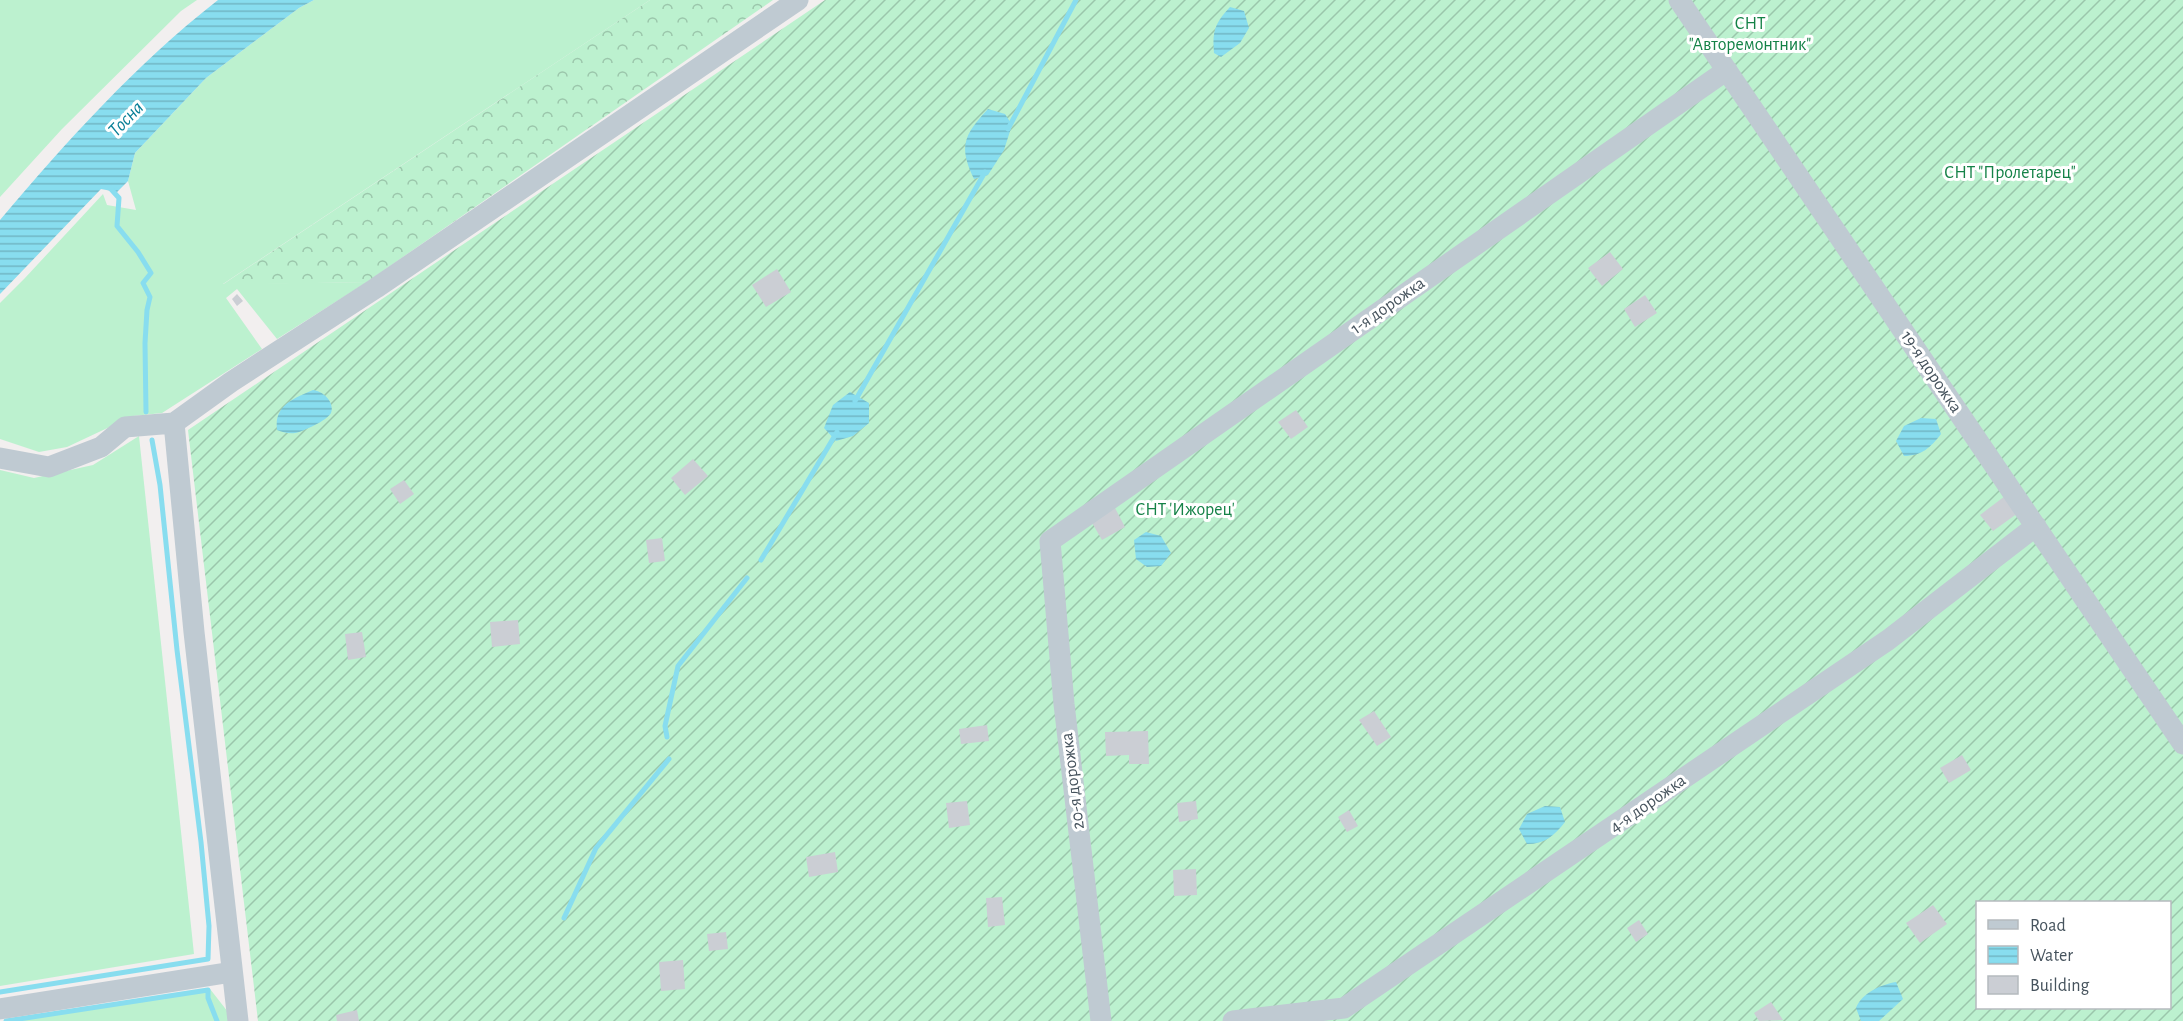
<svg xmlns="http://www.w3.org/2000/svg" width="2183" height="1021" font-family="'Alegreya Sans',sans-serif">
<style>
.grass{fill:#bcf1cf}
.forest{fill:url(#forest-crowns)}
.garden{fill:url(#garden-furrows);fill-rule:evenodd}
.water{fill:url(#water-rules)}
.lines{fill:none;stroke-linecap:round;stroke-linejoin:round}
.stream{stroke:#88ddef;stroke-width:5}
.building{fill:#cbced4}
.minor{stroke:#bfcad2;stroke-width:21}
.labels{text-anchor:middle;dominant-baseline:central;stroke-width:6;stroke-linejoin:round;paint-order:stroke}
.park-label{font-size:18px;fill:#148247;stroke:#fff}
.street-label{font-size:18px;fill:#46535d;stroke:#fff}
.water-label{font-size:20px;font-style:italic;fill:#087f97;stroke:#fff}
</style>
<defs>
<pattern id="forest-crowns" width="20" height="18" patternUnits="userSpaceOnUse" patternTransform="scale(1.5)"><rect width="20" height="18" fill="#bcf1cf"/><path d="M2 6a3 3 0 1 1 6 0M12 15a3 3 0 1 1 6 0" fill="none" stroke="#9bc6ab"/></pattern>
<pattern id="garden-furrows" width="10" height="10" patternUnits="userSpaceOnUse" patternTransform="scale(1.5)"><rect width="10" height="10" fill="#bcf1cf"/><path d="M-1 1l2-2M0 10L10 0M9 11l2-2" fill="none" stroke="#9bc6ab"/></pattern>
<pattern id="water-rules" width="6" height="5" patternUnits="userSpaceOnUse" patternTransform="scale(1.5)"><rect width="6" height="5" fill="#88ddef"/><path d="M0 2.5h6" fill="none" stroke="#71b6c5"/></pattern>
</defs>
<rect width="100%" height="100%" fill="#f2efef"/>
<path class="grass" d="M 0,0 L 197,0 L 181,11 L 62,129 L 0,197 Z
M 314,0 L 650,0 L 223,284 L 367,282 L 277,339 L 237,289 L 226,298 L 262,349 L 162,413 L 133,416 L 67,447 L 39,452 L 0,439 L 0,303 L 25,278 L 103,194 L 107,205 L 136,210 L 128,181 L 135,153 L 206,78 L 299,8 Z
M 139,436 L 194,954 L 0,986 L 0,470 L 34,478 L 93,465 Z
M 210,989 L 228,1012 L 229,1021 L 15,1021 Z"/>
<path class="forest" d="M 650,0 L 773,0 L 367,282 L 222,285 Z"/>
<path class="garden" d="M 825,0 L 2183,0 L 2183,1021 L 258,1021 L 188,430 ZM 1978,902 L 2170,902 L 2170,1008 L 1978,1008 Z"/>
<path class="water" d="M 218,0 L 314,0 L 299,8 L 206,78 L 135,153 L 128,181 L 117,192 L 101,189 L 0,294 L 0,220 C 67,141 136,64 218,0 Z
M 1230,7 L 1244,11 L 1249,28 L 1240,43 L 1221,57 L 1214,53 C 1212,31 1215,23 1230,7 Z
M 988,109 L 1005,114 L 1012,125 L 1004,150 L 988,175 L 974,179 C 958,146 964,135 988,109 Z
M 313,390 C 323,391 335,402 331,413 C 328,420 302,432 295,433 C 289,434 282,432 277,430 C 274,405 293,399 313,390 Z
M 850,392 L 869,403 L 869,423 L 853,436 L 836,441 L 824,428 L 833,405 Z
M 1921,418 L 1936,419 L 1941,434 C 1931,447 1922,456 1904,456 L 1896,441 L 1904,426 Z
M 1146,532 L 1161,536 L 1171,553 L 1161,566 L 1147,567 L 1136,559 L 1134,540 Z
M 1545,806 L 1560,807 L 1565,822 C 1554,836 1545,844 1527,844 L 1519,829 L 1527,814 Z
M 1896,982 L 1903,999 L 1879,1021 L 1861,1021 L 1856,1008 C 1862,993 1880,985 1896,982 Z"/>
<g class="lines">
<path class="stream" d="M 1008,129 L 1076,0
M 110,188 L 119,198 L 117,226 L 138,252 L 151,273 L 143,283 L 150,297 L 147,310 L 145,343 L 146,412
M 855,401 L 985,172
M 761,560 L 837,432
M 667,737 L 665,726 L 678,666 L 747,578
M 564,918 L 596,848 L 669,759
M 0,992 L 208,959 L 209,926 L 201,842 L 177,650 L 160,485 L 152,440
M 6,1021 L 208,990 L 208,998 L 217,1021"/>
</g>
<path class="building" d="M 1610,252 L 1623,269 L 1602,286 L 1588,268 Z
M 777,269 L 791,292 L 766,307 L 752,285 Z
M 237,294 L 243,301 L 237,306 L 232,299 Z
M 1645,295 L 1657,313 L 1635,327 L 1624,309 Z
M 1296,410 L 1308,427 L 1291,439 L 1278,422 Z
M 693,459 L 708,476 L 685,495 L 671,478 Z
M 404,480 L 414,494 L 400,504 L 390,489 Z
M 2005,496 L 2018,513 L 1993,531 L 1980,515 Z
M 1115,508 L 1125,527 L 1102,540 L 1091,521 Z
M 662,538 L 665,561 L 649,563 L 646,540 Z
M 518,620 L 520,644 L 492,647 L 490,622 Z
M 362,632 L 366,657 L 348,660 L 345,634 Z
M 1374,711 L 1391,737 L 1377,746 L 1359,720 Z
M 987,725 L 989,741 L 961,744 L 959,729 Z
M 1148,731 L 1149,764 L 1129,764 L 1129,755 L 1106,756 L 1105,732 Z
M 1962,755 L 1971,770 L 1949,783 L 1940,768 Z
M 967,801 L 970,825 L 949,828 L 946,803 Z
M 1196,801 L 1198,819 L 1179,822 L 1177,803 Z
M 1349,810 L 1358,826 L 1347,832 L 1338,817 Z
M 835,852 L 838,872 L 809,877 L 806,857 Z
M 1196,869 L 1197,895 L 1174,896 L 1173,870 Z
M 1002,897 L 1005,925 L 988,927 L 986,898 Z
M 1933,905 L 1947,924 L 1920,943 L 1906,923 Z
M 1639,920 L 1648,934 L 1636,942 L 1627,928 Z
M 726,932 L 728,949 L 709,951 L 707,934 Z
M 683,960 L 685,989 L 661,991 L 659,962 Z
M 1771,1002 L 1783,1020 L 1759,1021 L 1754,1013 Z
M 357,1010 L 359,1021 L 337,1021 L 336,1015 Z"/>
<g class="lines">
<path class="minor" d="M 1679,0 L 2183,744
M 0,458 L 49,467 L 101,447 L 125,427 L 174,423
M 0,1009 L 232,972
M 238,1021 L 194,632 L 174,423 L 231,382 L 376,288 L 798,0
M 1101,1021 L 1064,704 L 1050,541 L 1727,70
M 1233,1021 L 1344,1008 L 1888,640 L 2036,526"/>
</g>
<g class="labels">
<g class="park-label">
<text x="1750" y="24">СНТ<tspan x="1750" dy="21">"Авторемонтник"</tspan></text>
<text x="2010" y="173">СНТ "Пролетарец"</text>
<text x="1185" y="510">СНТ 'Ижорец'</text>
</g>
<g class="street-label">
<text transform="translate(1388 306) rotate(-35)">1-я дорожка</text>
<text transform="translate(1931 372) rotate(56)">19-я дорожка</text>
<text transform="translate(1073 781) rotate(-97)">20-я дорожка</text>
<text transform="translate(1648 804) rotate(-35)">4-я дорожка</text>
</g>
<g class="water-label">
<text transform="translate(126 119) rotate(-46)">Тосна</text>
</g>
</g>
<rect x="1976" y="901" width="195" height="108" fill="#ffffff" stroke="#b5babe" stroke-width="1.5"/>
<rect x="1988" y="920" width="30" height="9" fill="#bfcad2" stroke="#b5babe" stroke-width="1.5"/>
<text x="2030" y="931" font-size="18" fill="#46535d">Road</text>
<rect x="1988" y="946" width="30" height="18" fill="url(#water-rules)" stroke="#b5babe" stroke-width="1.5"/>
<text x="2030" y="961" font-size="18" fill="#46535d">Water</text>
<rect x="1988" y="976" width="30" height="18" fill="#cbced4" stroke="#b5babe" stroke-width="1.5"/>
<text x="2030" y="991" font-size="18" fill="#46535d">Building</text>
</svg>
